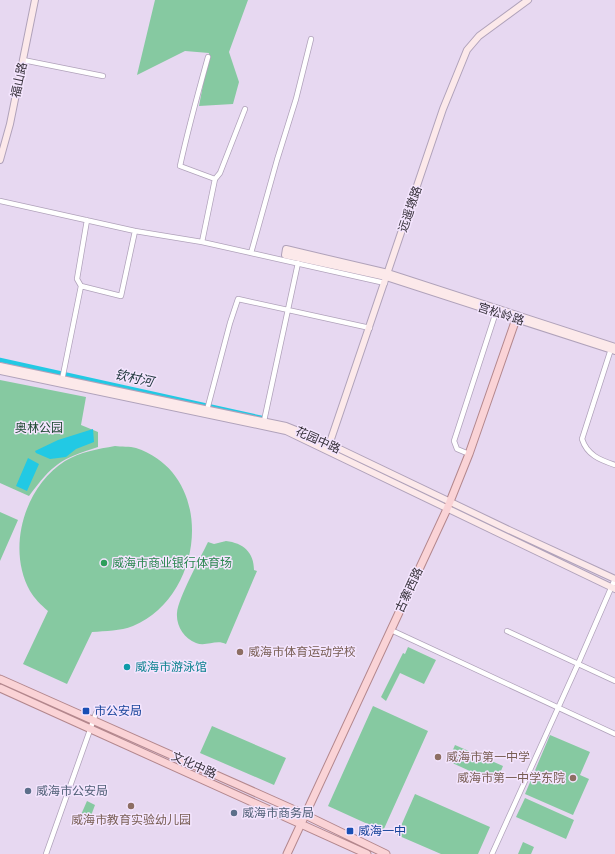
<svg xmlns="http://www.w3.org/2000/svg" width="615" height="854" font-family="Roboto,'Noto Sans SC',sans-serif">
<style>
.green{fill:#86c9a1}
.water{fill:#22c9e4}
.lines{fill:none;stroke-linecap:round;stroke-linejoin:round}
.canal{stroke:#22c9e4;stroke-width:4.5}
.street-casing{stroke:#b0a2ba;stroke-width:6}
.secondary-casing{stroke:#b0a2ba;stroke-width:8}
.primary-casing{stroke:#b3878d;stroke-width:9}
.street{stroke:#fff;stroke-width:4.5}
.secondary{stroke:#fce9ea;stroke-width:6}
.primary{stroke:#fad3d6;stroke-width:7}
.leisure-dot{fill:#2e9e5b;stroke:#f4e5fe;stroke-width:1.5}
.education-dot{fill:#8d6e63;stroke:#f4e5fe;stroke-width:1.5}
.culture-dot{fill:#0f9aa8;stroke:#f4e5fe;stroke-width:1.5}
.transit-dot{fill:#1a4fb4;stroke:#f4e5fe;stroke-width:1.5}
.service-dot{fill:#5c6f8a;stroke:#f4e5fe;stroke-width:1.5}
.labels{text-anchor:middle;dominant-baseline:central;stroke-width:3;stroke-linejoin:round;paint-order:stroke}
.street-label{font-size:12px;fill:#36313a;stroke:#f4e5fe}
.park-label{font-size:12px;fill:#1c4831;stroke:#f4e5fe}
.leisure-label{font-size:12px;fill:#27864d;stroke:#f4e5fe;text-anchor:start}
.education-label{font-size:12px;fill:#785e54;stroke:#f4e5fe;text-anchor:start}
.culture-label{font-size:12px;fill:#0d838f;stroke:#f4e5fe;text-anchor:start}
.transit-label{font-size:12px;fill:#164399;stroke:#f4e5fe;text-anchor:start}
.service-label{font-size:12px;fill:#4e5e75;stroke:#f4e5fe;text-anchor:start}
.water-label{font-size:13px;font-style:italic;fill:#1e363b;stroke:#f4e5fe}
</style>
<rect width="100%" height="100%" fill="#e7d8f1"/>
<path class="green" d="M 155,0 L 248,0 L 229,52 L 239,82 L 233,104 L 199,106 L 209,53 L 185,51 L 137,75 Z
M 0,380 L 86,397 L 81,425 L 98,432 L 98,447 C 60,459 53,464 29,496 L 0,483 Z
M 115,446 C 121,447 130,446 136,448 C 217,475 205,596 133,626 C 120,631 106,631 92,632 L 67,684 L 23,664 L 48,611 C 41,605 34,598 30,591 C 6,548 25,486 65,461 C 80,452 98,449 115,446 Z
M 0,512 L 18,520 L 0,561 Z
M 226,541 C 243,543 254,552 254,570 L 257,571 L 226,644 C 216,639 206,647 196,643 C 184,638 176,626 177,613 C 178,598 201,557 208,542 L 214,544 Z
M 408,647 L 436,660 L 424,684 L 400,673 L 386,701 L 381,697 L 403,653 L 405,654 Z
M 373,706 L 428,731 L 383,831 L 328,806 Z
M 212,726 L 286,758 L 274,785 L 200,753 Z
M 550,735 L 590,752 L 580,775 L 589,779 L 573,815 L 525,794 Z
M 455,745 L 503,766 L 496,783 L 448,761 Z
M 415,794 L 490,827 L 478,854 L 441,854 L 397,835 Z
M 525,798 L 574,820 L 566,839 L 516,817 Z
M 87,801 L 95,805 L 89,821 L 80,817 Z
M 523,842 L 534,847 L 531,854 L 518,854 Z"/>
<path class="water" d="M 93,429 L 94,442 L 76,449 L 66,457 L 50,459 L 36,453 L 35,451 L 58,440 Z
M 28,458 L 39,464 L 27,491 L 16,486 Z"/>
<g class="lines">
<path class="canal" d="M 0,360 L 262,418"/>
<g class="street-casing">
<path id="street" d="M 208,57 C 198,93 188,129 180,166 L 215,179
M 23,60 L 103,76
M 0,201 L 135,231 L 202,242 L 385,283
M 202,242 L 215,179 L 220,173 L 245,109
M 251,253 L 277,160 L 296,99 L 311,39
M 81,286 L 121,296 L 135,231
M 611,349 L 582,439 C 587,455 600,460 615,465
M 62,380 L 81,286 L 77,279 L 87,220
M 207,410 L 230,323 L 238,299 L 370,328
M 264,421 L 298,263
M 469,454 L 457,449 L 454,441 L 496,312
M 391,630 L 615,734
M 507,631 L 615,681
M 46,854 L 96,713
M 492,854 L 578,664 L 615,579"/>
</g>
<g class="secondary-casing">
<path id="secondary" d="M 0,160 L 10,124 L 35,0
M 615,347 L 388,273 L 286,249 L 285,255 L 386,277 L 615,351
M 0,366 L 286,426 L 321,440 L 509,530 L 615,579
M 0,371 L 286,431 L 615,589
M 329,445 L 443,109 L 467,50 L 479,36 L 528,0"/>
</g>
<g class="primary-casing">
<path id="primary" d="M 0,679 L 297,811 L 386,854
M 0,688 L 367,854
M 287,854 L 447,509 L 469,454 L 516,319"/>
</g>
<use href="#street" class="street"/>
<use href="#secondary" class="secondary"/>
<use href="#primary" class="primary"/>
</g>
<circle class="leisure-dot" cx="104" cy="563" r="4"/>
<g class="education-dot">
<circle cx="240" cy="652" r="4"/>
<circle cx="438" cy="757" r="4"/>
<circle cx="573" cy="778" r="4"/>
<circle cx="131" cy="806" r="4"/>
</g>
<circle class="culture-dot" cx="127" cy="667" r="4"/>
<g class="transit-dot">
<rect x="82" y="707" width="8" height="8" rx="2"/>
<rect x="346" y="827" width="8" height="8" rx="2"/>
</g>
<g class="service-dot">
<circle cx="28" cy="791" r="4"/>
<circle cx="234" cy="813" r="4"/>
</g>
<g class="labels">
<g class="street-label">
<text transform="translate(19 80) rotate(-78)">福山路</text>
<text transform="translate(410 209) rotate(-71)">远遥墩路</text>
<text transform="translate(501 314) rotate(18)">宫松岭路</text>
<text transform="translate(318 440) rotate(24)">花园中路</text>
<text transform="translate(409 590) rotate(-65)">古寨西路</text>
<text transform="translate(194 765) rotate(24)">文化中路</text>
</g>
<g class="park-label">
<text x="39" y="428">奥林公园</text>
</g>
<g class="leisure-label">
<text x="112" y="563">威海市商业银行体育场</text>
</g>
<g class="education-label">
<text x="248" y="652">威海市体育运动学校</text>
<text x="446" y="757">威海市第一中学</text>
<text x="565" y="778" text-anchor="end">威海市第一中学东院</text>
<text x="131" y="820" text-anchor="middle">威海市教育实验幼儿园</text>
</g>
<g class="culture-label">
<text x="135" y="667">威海市游泳馆</text>
</g>
<g class="transit-label">
<text x="94" y="711">市公安局</text>
<text x="358" y="831">威海一中</text>
</g>
<g class="service-label">
<text x="36" y="791">威海市公安局</text>
<text x="242" y="813">威海市商务局</text>
</g>
<g class="water-label">
<text transform="translate(134 378) rotate(12)">钦村河</text>
</g>
</g>
</svg>
